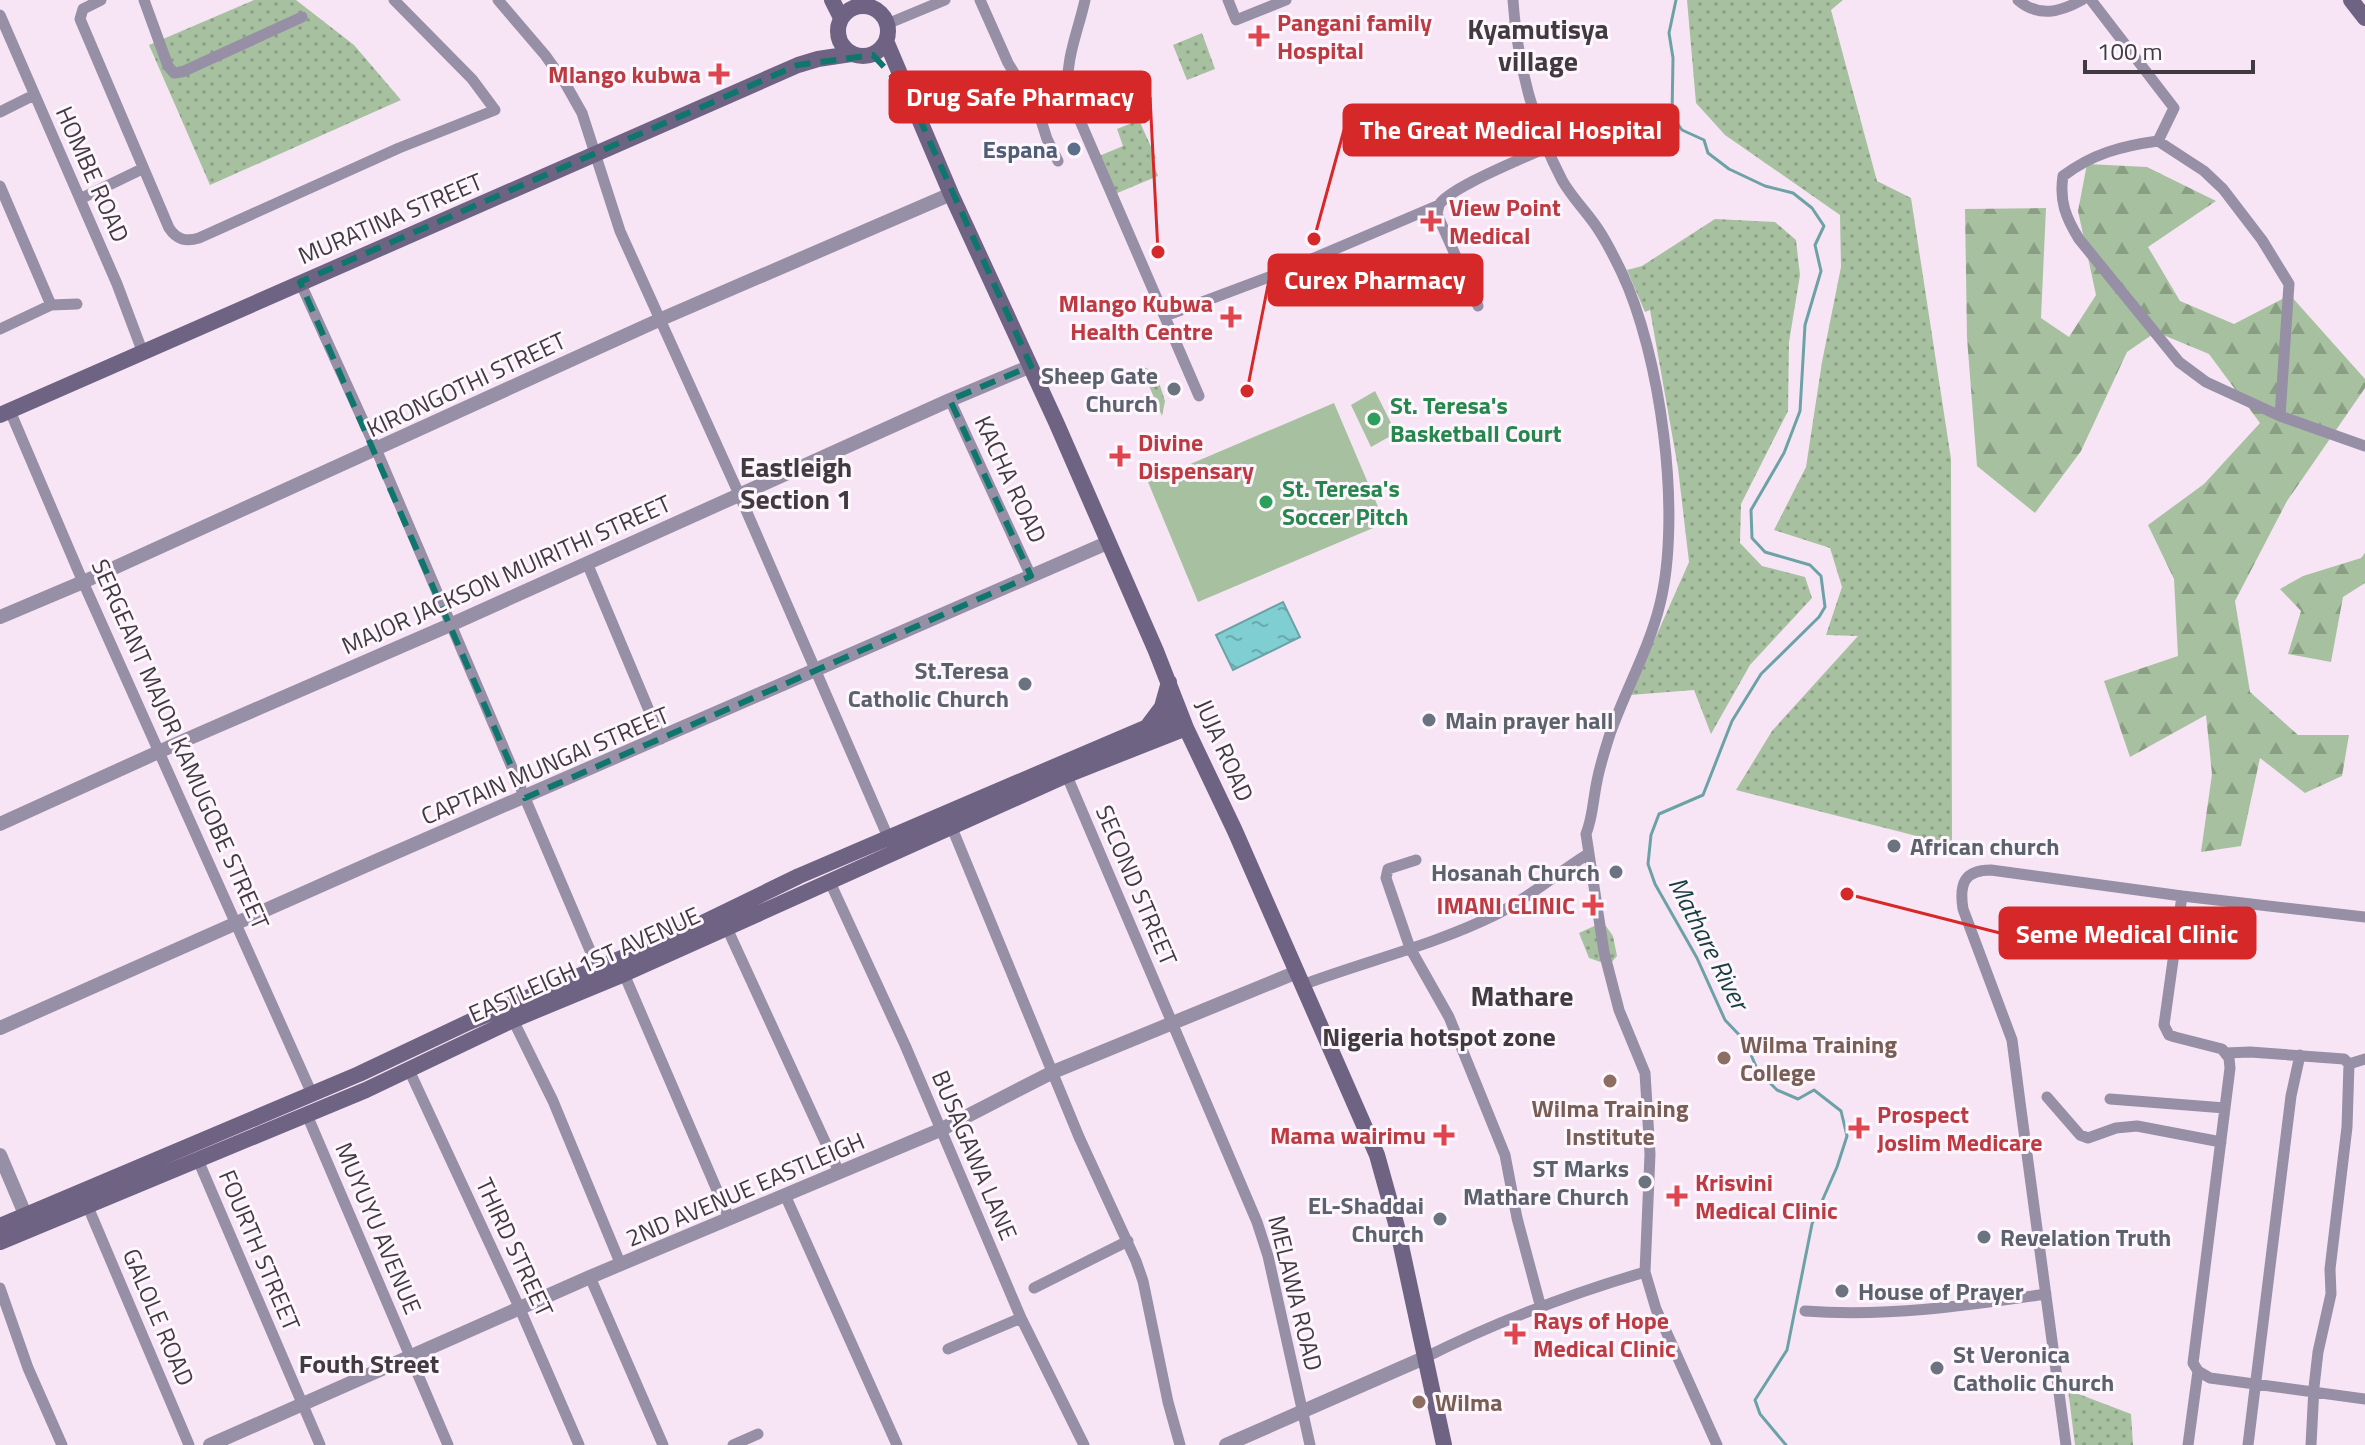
<svg xmlns="http://www.w3.org/2000/svg" width="2365" height="1445" font-family="'Titillium Web',sans-serif">
<style>
.green{fill:url(#green-dots)}
.forest{fill:url(#forest-firs)}
.pitch{fill:#a7c1a0}
.water{fill:url(#water-ripples);stroke:#6ca2a6;stroke-width:2}
.lines{fill:none;stroke-linecap:round;stroke-linejoin:round}
.stream{stroke:#6ca2a6;stroke-width:3}
.minor{stroke:#978fa6;stroke-width:11}
.tertiary{stroke:#978fa6;stroke-width:14}
.secondary{stroke:#6f6384;stroke-width:16}
.marked{fill:none;stroke:#0f766e;stroke-width:6;stroke-dasharray:16 10;stroke-linejoin:round}
.health-dot{fill:#e0444e;stroke:#fdf6fd;stroke-width:3}
.service-dot{fill:#5c6f8a;stroke:#fdf6fd;stroke-width:3}
.worship-dot{fill:#6b7280;stroke:#fdf6fd;stroke-width:3}
.leisure-dot{fill:#2e9e5b;stroke:#fdf6fd;stroke-width:3}
.education-dot{fill:#8d6e63;stroke:#fdf6fd;stroke-width:3}
.labels{text-anchor:middle;dominant-baseline:central;stroke-width:6;stroke-linejoin:round;paint-order:stroke}
.health-label{font-size:24px;font-weight:bold;fill:#be3a42;stroke:#fdf6fd;text-anchor:start}
.service-label{font-size:24px;font-weight:bold;fill:#4e5e75;stroke:#fdf6fd;text-anchor:end}
.street-label{font-size:24px;fill:#413a40;stroke:#fdf6fd}
.worship-label{font-size:24px;font-weight:bold;fill:#5b616d;stroke:#fdf6fd;text-anchor:end}
.leisure-label{font-size:24px;font-weight:bold;fill:#27864d;stroke:#fdf6fd;text-anchor:start}
.education-label{font-size:24px;font-weight:bold;fill:#785e54;stroke:#fdf6fd;text-anchor:start}
.water-label{font-size:26px;font-style:italic;fill:#173e3f;stroke:#fdf6fd}
.neighbourhood-label{font-size:26px;font-weight:bold;fill:#413a40;stroke:#fdf6fd}
.quarter-label{font-size:28px;font-weight:bold;fill:#413a40;stroke:#fdf6fd}
.leader{fill:none;stroke:#d62828;stroke-width:3}
.callout-dot{fill:#d62828;stroke:#fdf6fd;stroke-width:3}
.callout{fill:#d62828;stroke:#d62828;stroke-width:3}
.callout-label{font-size:26px;text-anchor:middle;font-weight:bold;fill:#fff}
</style>
<defs>
<pattern id="green-dots" width="8" height="8" patternUnits="userSpaceOnUse" patternTransform="scale(2)"><rect width="8" height="8" fill="#a7c1a0"/><path d="M2 2h.1M6 6h.1" fill="none" stroke="#8a9e84" stroke-width="1.8" stroke-linecap="round"/></pattern>
<pattern id="forest-firs" width="22" height="20" patternUnits="userSpaceOnUse" patternTransform="scale(2)"><rect width="22" height="20" fill="#a7c1a0"/><path d="M5 1l3.5 6h-7zM16 11l3.5 6h-7z" fill="#8a9e84"/></pattern>
<pattern id="water-ripples" width="26" height="14" patternUnits="userSpaceOnUse" patternTransform="scale(2)"><rect width="26" height="14" fill="#7fcfd2"/><path d="M2 4q2-2 4 0t4 0M15 11q2-2 4 0t4 0" fill="none" stroke="#6aa9ac"/></pattern>
</defs>
<rect width="100%" height="100%" fill="#f7e5f6"/>
<path class="green" d="M 254,0 L 296,0 L 354,45 L 401,100 L 210,185 L 149,45 Z
M 1687,0 L 1843,0 L 1831,10 L 1877,181 L 1911,198 L 1951,459 L 1952,845 L 1736,790 L 1772,731 L 1858,636 L 1826,635 L 1842,587 L 1830,548 L 1774,530 L 1806,467 L 1822,362 L 1841,267 L 1840,215 L 1725,135 L 1696,103 Z
M 1202,33 L 1215,69 L 1187,80 L 1173,45 Z
M 1139,120 L 1156,158 L 1152,160 L 1158,176 L 1115,194 L 1099,156 L 1123,146 L 1117,129 Z
M 1715,219 L 1775,222 L 1796,240 L 1800,275 L 1789,342 L 1788,411 L 1741,504 L 1740,543 L 1762,566 L 1805,577 L 1812,598 L 1750,665 L 1711,734 L 1694,690 L 1630,695 L 1689,562 L 1678,468 L 1650,310 L 1645,312 L 1627,270 L 1642,266 Z
M 1140,365 L 1156,373 L 1165,401 L 1162,416 Z
M 1603,922 L 1613,936 L 1617,956 L 1609,965 L 1589,958 L 1579,933 Z
M 2068,1390 L 2131,1414 L 2133,1445 L 2075,1445 Z"/>
<path class="forest" d="M 2087,164 L 2147,167 L 2216,201 L 2148,247 L 2180,301 L 2234,324 L 2290,295 L 2365,379 L 2365,388 L 2287,501 L 2235,601 L 2250,692 L 2298,735 L 2349,735 L 2342,776 L 2305,793 L 2260,758 L 2241,846 L 2201,852 L 2212,774 L 2206,715 L 2130,757 L 2104,681 L 2178,656 L 2174,579 L 2148,525 L 2204,484 L 2260,423 L 2209,354 L 2156,332 L 2127,352 L 2081,451 L 2035,513 L 1977,466 L 1967,338 L 1965,209 L 2046,208 L 2041,318 L 2069,337 L 2096,295 L 2078,211 Z
M 2365,553 L 2365,583 L 2343,597 L 2331,662 L 2288,654 L 2301,611 L 2280,589 L 2303,576 L 2361,558 Z"/>
<path class="pitch" d="M 1375,391 L 1396,433 L 1371,447 L 1351,405 Z
M 1334,403 L 1385,523 L 1198,602 L 1148,482 Z"/>
<path class="water" d="M 1283,602 L 1300,637 L 1233,670 L 1216,635 Z"/>
<g class="lines">
<path class="stream" d="M 1676,0 L 1669,33 L 1673,58 L 1672,116 L 1682,130 L 1704,140 L 1708,153 L 1729,169 L 1765,186 L 1793,193 L 1812,208 L 1824,226 L 1815,245 L 1821,271 L 1805,325 L 1800,411 L 1784,453 L 1751,510 L 1752,538 L 1765,552 L 1810,565 L 1821,576 L 1825,607 L 1819,617 L 1761,674 L 1732,721 L 1703,795 L 1659,814 L 1651,835 L 1648,864 L 1655,884 L 1697,958 L 1725,1020 L 1745,1041 L 1758,1071 L 1777,1090 L 1798,1099 L 1814,1090 L 1841,1111 L 1847,1136 L 1837,1167 L 1812,1224 L 1787,1350 L 1755,1400 L 1760,1414 L 1786,1445"/>
<path class="minor" d="M 101,0 L 83,9 L 80,19 L 169,228 C 177,240 186,242 199,238 L 399,148 L 495,110 L 472,79 L 394,0
M 144,0 L 168,66 L 174,73 L 182,72 L 302,17
M 498,0 L 545,55 L 565,83 L 582,113 L 620,231 L 739,494 L 891,844
M 980,0 L 1008,63 L 1039,114 L 1047,139 L 1058,161
M 1085,0 C 1078,32 1065,59 1068,93 L 1199,396
M 1228,0 L 1236,20 L 1286,0
M 1513,0 C 1517,61 1533,125 1562,180 C 1572,198 1587,212 1598,229 C 1607,242 1614,257 1621,271 C 1661,355 1682,514 1660,604 C 1649,649 1625,691 1610,734 C 1605,750 1600,765 1597,781 C 1593,799 1593,817 1586,834 L 1604,952 L 1619,1010 L 1645,1073 L 1650,1154 L 1645,1272 L 1656,1309 L 1717,1445
M 2018,0 C 2039,18 2060,12 2082,0
M 2091,0 L 2174,108 L 2158,141 L 2204,171 L 2223,189 L 2262,240 L 2289,284 L 2280,416 L 2365,446
M 0,15 L 117,284 L 143,353
M 887,24 L 945,0
M 0,112 L 34,95
M 2158,141 C 2121,146 2092,154 2063,176 C 2059,201 2066,218 2079,239 L 2179,362 L 2206,382 L 2280,416
M 0,186 L 51,305
M 80,199 L 142,169
M 1439,205 L 1437,214 L 1478,306
M 300,282 L 376,449 L 598,969
M 1165,316 L 1274,275 L 1439,205 C 1450,187 1525,158 1547,147
M 0,329 L 51,305 L 77,304
M 950,400 L 1031,576
M 10,411 L 83,582 L 312,1094
M 587,563 L 661,739
M 1064,769 L 1257,1222 L 1268,1256 L 1310,1445
M 952,828 L 1079,1137 L 1136,1261 L 1143,1281 L 1168,1402 L 1180,1445
M 1416,860 L 1388,869 L 1386,878 L 1410,948 L 1449,1017 L 1505,1155 L 1517,1218 L 1541,1308
M 829,880 L 905,1045 L 1021,1318 L 1084,1445
M 2182,896 L 2164,1025 L 2169,1035 L 2175,1037 L 2222,1049 L 2229,1058 L 2230,1068 L 2193,1363 L 2198,1371 L 2210,1378 L 2365,1399
M 726,926 L 839,1172
M 624,974 L 729,1218
M 1302,985 C 1366,961 1434,945 1495,915 C 1529,898 1556,874 1588,854
M 513,1020 L 553,1101 L 621,1265
M 2226,1053 L 2250,1052 L 2344,1059 L 2349,1064 L 2347,1127 L 2330,1269 L 2331,1294 L 2318,1352 L 2314,1387 L 2311,1445
M 2349,1064 L 2365,1059
M 409,1070 L 520,1309 L 579,1445
M 2047,1097 L 2080,1135 L 2088,1138 L 2116,1128 L 2137,1126 L 2221,1142
M 2110,1099 L 2225,1108
M 307,1115 L 448,1445
M 198,1160 L 320,1445
M 785,1195 L 897,1445
M 88,1207 L 189,1445
M 590,1277 L 663,1445
M 0,1288 L 28,1368 L 62,1445
M 1034,1288 L 1128,1241
M 1805,1311 C 1886,1317 1966,1306 2046,1294
M 948,1349 L 1021,1318
M 1424,1358 C 1494,1323 1570,1294 1645,1272
M 733,1445 L 758,1434
M 2066,1445 L 2020,1102 L 2012,1040 L 1963,909 C 1959,884 1964,870 1991,870 L 2182,896 L 2365,917
M 2188,1445 L 2198,1371
M 2248,1445 L 2291,1096 L 2300,1055"/>
<path class="tertiary" d="M 0,617 L 83,582 L 659,320 L 951,194
M 0,824 L 176,744 L 450,625 L 950,400 L 1031,366
M 0,1028 L 376,861 L 1107,543
M 0,1155 L 25,1214
M 210,1445 L 590,1277 L 940,1130 L 1053,1072 L 1297,972
M 1226,1445 L 1424,1358"/>
<path class="secondary" d="M 832,0 L 841,18
M 2351,0 L 2365,18
M838 31a25 25 0 1 1 50 0a25 25 0 1 1-50 0Z
M 886,41 L 951,194 L 1056,422 L 1156,651 L 1186,728 L 1235,831 L 1377,1155 L 1397,1227 L 1444,1445
M 0,415 L 798,65 L 818,59 L 851,54
M 1147,727 L 1162,707 L 1169,682
M 0,1226 L 359,1074 L 469,1022 L 684,932 L 799,876 L 1180,713
M 0,1242 L 366,1090 L 513,1020 L 624,974 L 1067,775 L 1186,728"/>
</g>
<path class="marked" d="M 873,55 L 908,93 L 1031,366 L 950,400 L 1031,576 L 525,798 L 300,282 L 798,65 Z"/>
<g class="health-dot">
<path d="M1255 24h8v8h8v8h-8v8h-8v-8h-8v-8h8z"/>
<path d="M715 62h8v8h8v8h-8v8h-8v-8h-8v-8h8z"/>
<path d="M1427 209h8v8h8v8h-8v8h-8v-8h-8v-8h8z"/>
<path d="M1227 305h8v8h8v8h-8v8h-8v-8h-8v-8h8z"/>
<path d="M1116 444h8v8h8v8h-8v8h-8v-8h-8v-8h8z"/>
<path d="M1589 893h8v8h8v8h-8v8h-8v-8h-8v-8h8z"/>
<path d="M1855 1116h8v8h8v8h-8v8h-8v-8h-8v-8h8z"/>
<path d="M1440 1123h8v8h8v8h-8v8h-8v-8h-8v-8h8z"/>
<path d="M1673 1184h8v8h8v8h-8v8h-8v-8h-8v-8h8z"/>
<path d="M1511 1322h8v8h8v8h-8v8h-8v-8h-8v-8h8z"/>
</g>
<circle class="service-dot" cx="1074" cy="149" r="8"/>
<g class="worship-dot">
<circle cx="1174" cy="389" r="8"/>
<circle cx="1025" cy="684" r="8"/>
<circle cx="1429" cy="720" r="8"/>
<circle cx="1894" cy="846" r="8"/>
<circle cx="1616" cy="872" r="8"/>
<circle cx="1645" cy="1182" r="8"/>
<circle cx="1440" cy="1219" r="8"/>
<circle cx="1984" cy="1237" r="8"/>
<circle cx="1842" cy="1291" r="8"/>
<circle cx="1937" cy="1368" r="8"/>
</g>
<g class="leisure-dot">
<circle cx="1374" cy="419" r="8"/>
<circle cx="1266" cy="502" r="8"/>
</g>
<g class="education-dot">
<circle cx="1724" cy="1058" r="8"/>
<circle cx="1610" cy="1081" r="8"/>
<circle cx="1419" cy="1402" r="8"/>
</g>
<g class="labels">
<g class="health-label">
<text x="1277" y="22">Pangani family<tspan x="1277" dy="28">Hospital</tspan></text>
<text x="701" y="74" text-anchor="end">Mlango kubwa</text>
<text x="1449" y="207">View Point<tspan x="1449" dy="28">Medical</tspan></text>
<text x="1213" y="303" text-anchor="end">Mlango Kubwa<tspan x="1213" dy="28">Health Centre</tspan></text>
<text x="1138" y="442">Divine<tspan x="1138" dy="28">Dispensary</tspan></text>
<text x="1575" y="905" text-anchor="end">IMANI CLINIC</text>
<text x="1877" y="1114">Prospect<tspan x="1877" dy="28">Joslim Medicare</tspan></text>
<text x="1426" y="1135" text-anchor="end">Mama wairimu</text>
<text x="1695" y="1182">Krisvini<tspan x="1695" dy="28">Medical Clinic</tspan></text>
<text x="1533" y="1320">Rays of Hope<tspan x="1533" dy="28">Medical Clinic</tspan></text>
</g>
<g class="service-label">
<text x="1058" y="149">Espana</text>
</g>
<g class="street-label">
<text transform="translate(93 174) rotate(66)">HOMBE ROAD</text>
<text transform="translate(390 218) rotate(-23)">MURATINA STREET</text>
<text transform="translate(466 384) rotate(-25)">KIRONGOTHI STREET</text>
<text transform="translate(1011 479) rotate(65)">KACHA ROAD</text>
<text transform="translate(506 574) rotate(-24)">MAJOR JACKSON MUIRITHI STREET</text>
<text transform="translate(181 744) rotate(66)">SERGEANT MAJOR KAMUGOBE STREET</text>
<text transform="translate(1225 750) rotate(66)">JUJA ROAD</text>
<text transform="translate(545 765) rotate(-23)">CAPTAIN MUNGAI STREET</text>
<text transform="translate(1137 885) rotate(67)">SECOND STREET</text>
<text transform="translate(584 964) rotate(-24)">EASTLEIGH 1ST AVENUE</text>
<text transform="translate(975 1155) rotate(67)">BUSAGAWA LANE</text>
<text transform="translate(745 1189) rotate(-23)">2ND AVENUE EASTLEIGH</text>
<text transform="translate(379 1228) rotate(67)">MUYUYU AVENUE</text>
<text transform="translate(515 1247) rotate(65)">THIRD STREET</text>
<text transform="translate(260 1250) rotate(67)">FOURTH STREET</text>
<text transform="translate(1296 1293) rotate(76)">MELAWA ROAD</text>
<text transform="translate(159 1317) rotate(67)">GALOLE ROAD</text>
</g>
<g class="worship-label">
<text x="1158" y="375">Sheep Gate<tspan x="1158" dy="28">Church</tspan></text>
<text x="1009" y="670">St.Teresa<tspan x="1009" dy="28">Catholic Church</tspan></text>
<text x="1445" y="720" text-anchor="start">Main prayer hall</text>
<text x="1910" y="846" text-anchor="start">African church</text>
<text x="1600" y="872">Hosanah Church</text>
<text x="1629" y="1168">ST Marks<tspan x="1629" dy="28">Mathare Church</tspan></text>
<text x="1424" y="1205">EL-Shaddai<tspan x="1424" dy="28">Church</tspan></text>
<text x="2000" y="1237" text-anchor="start">Revelation Truth</text>
<text x="1858" y="1291" text-anchor="start">House of Prayer</text>
<text x="1953" y="1354" text-anchor="start">St Veronica<tspan x="1953" dy="28">Catholic Church</tspan></text>
</g>
<g class="leisure-label">
<text x="1390" y="405">St. Teresa's<tspan x="1390" dy="28">Basketball Court</tspan></text>
<text x="1282" y="488">St. Teresa's<tspan x="1282" dy="28">Soccer Pitch</tspan></text>
</g>
<g class="education-label">
<text x="1740" y="1044">Wilma Training<tspan x="1740" dy="28">College</tspan></text>
<text x="1610" y="1108" text-anchor="middle">Wilma Training<tspan x="1610" dy="28">Institute</tspan></text>
<text x="1435" y="1402">Wilma</text>
</g>
<g class="water-label">
<text transform="translate(1709 943) rotate(63)">Mathare River</text>
</g>
<g class="neighbourhood-label">
<text x="1439" y="1036">Nigeria hotspot zone</text>
<text x="369" y="1363">Fouth Street</text>
</g>
<g class="quarter-label">
<text x="1538" y="28">Kyamutisya<tspan x="1538" dy="32">village</tspan></text>
<text x="796" y="466">Eastleigh<tspan x="796" dy="32">Section 1</tspan></text>
<text x="1522" y="995">Mathare</text>
</g>
</g>
<path class="leader" d="M1158 252L1150 97M1314 239L1344 130M1247 391L1269 280M1847 894L2000 933"/>
<g class="callout-dot">
<circle cx="1158" cy="252" r="8"/>
<circle cx="1314" cy="239" r="8"/>
<circle cx="1247" cy="391" r="8"/>
<circle cx="1847" cy="894" r="8"/>
</g>
<g class="callout">
<rect x="890" y="72" width="260" height="50" rx="8"/>
<rect x="1344" y="105" width="334" height="50" rx="8"/>
<rect x="1269" y="255" width="213" height="50" rx="8"/>
<rect x="2000" y="908" width="255" height="50" rx="8"/>
</g>
<g class="callout-label">
<text x="1020" y="106">Drug Safe Pharmacy</text>
<text x="1511" y="139">The Great Medical Hospital</text>
<text x="1375" y="289">Curex Pharmacy</text>
<text x="2127" y="943">Seme Medical Clinic</text>
</g>
<path d="M2085 60v12h168v-12" fill="none" stroke="#413a40" stroke-width="4"/>
<text x="2097" y="60" font-size="24" fill="#413a40" stroke="#fdf6fd" stroke-width="6" paint-order="stroke">100 m</text>
</svg>
